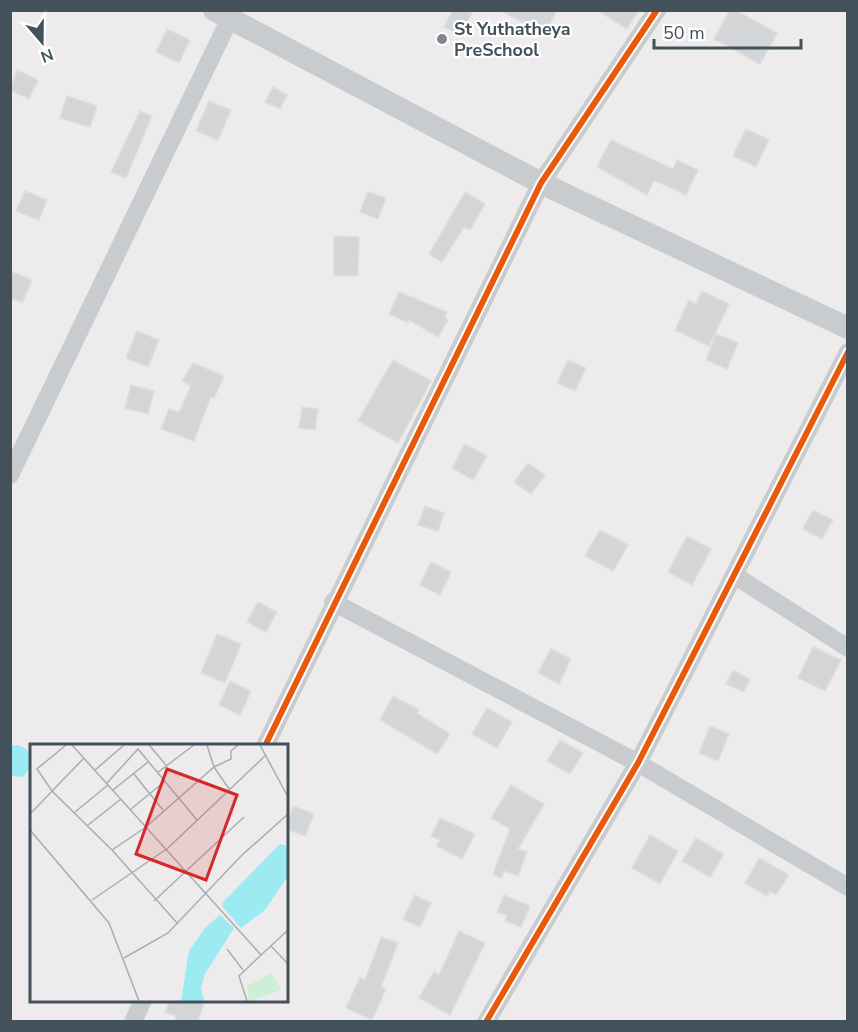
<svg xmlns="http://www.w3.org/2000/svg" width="858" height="1032" font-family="'Nunito Sans',sans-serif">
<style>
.water{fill:#9ceaf2}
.building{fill:#d4d5d7;stroke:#dededf;stroke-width:1.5}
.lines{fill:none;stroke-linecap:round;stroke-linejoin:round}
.minor{stroke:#c8ccce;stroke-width:18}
.tertiary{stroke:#c8ccce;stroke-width:22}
.cycleway-casing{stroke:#fff;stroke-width:10}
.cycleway{stroke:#e8590c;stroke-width:6}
.poi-dot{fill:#7e878d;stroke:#fff;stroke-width:2}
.labels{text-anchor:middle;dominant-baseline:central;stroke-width:4.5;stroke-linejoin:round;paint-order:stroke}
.poi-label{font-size:18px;font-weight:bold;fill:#42515a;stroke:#fff;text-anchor:start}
.inset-road{fill:none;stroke:#a9adb2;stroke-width:1.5}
.view{fill:#d62828;fill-opacity:0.15;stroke:#d62828;stroke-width:3}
.inset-edge{fill:none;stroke:#42515a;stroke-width:3}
</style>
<rect width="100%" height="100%" fill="#edebec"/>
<path class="water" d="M 18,745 C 30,750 32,754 31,767 L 23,777 L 11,776 L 11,746 Z"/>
<path class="building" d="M 453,10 L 474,10 L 460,35 L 444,27 Z
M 499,10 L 557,10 L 545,34 Z
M 597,10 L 639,10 L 627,29 Z
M 730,10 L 735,10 L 777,33 L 760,64 L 714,39 Z
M 167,29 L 190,40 L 179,63 L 156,52 Z
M 17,70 L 38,80 L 29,99 L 10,90 Z
M 273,87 L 287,95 L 280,109 L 265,102 Z
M 67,96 L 97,106 L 90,127 L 60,118 Z
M 209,101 L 231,110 L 218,140 L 196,131 Z
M 140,111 L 152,116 L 126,178 L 111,172 Z
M 746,129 L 769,140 L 756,167 L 733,156 Z
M 611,140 L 673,169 L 677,160 L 698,170 L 686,195 L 654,180 L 647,195 L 597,167 Z
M 25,191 L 47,200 L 39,220 L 16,211 Z
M 368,192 L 386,198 L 378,219 L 360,212 Z
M 465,192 L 485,204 L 470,230 L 464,227 L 442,262 L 429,254 Z
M 334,236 L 359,237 L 358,276 L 334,276 Z
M 10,271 L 32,280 L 22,303 L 10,298 Z
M 702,291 L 729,304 L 709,346 L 675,330 L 689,300 L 696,304 Z
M 399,292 L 447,312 L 445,318 L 448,320 L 438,337 L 409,320 L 408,323 L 389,314 Z
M 137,331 L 159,340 L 148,367 L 126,358 Z
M 716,334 L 738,343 L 727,369 L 706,360 Z
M 393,360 L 431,381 L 398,443 L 358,421 Z
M 568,360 L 586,368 L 575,391 L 557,383 Z
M 193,363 L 224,376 L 214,398 L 211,397 L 194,441 L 161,429 L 169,409 L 179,412 L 191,386 L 182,381 Z
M 131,385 L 154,391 L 148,414 L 125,408 Z
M 302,407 L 318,409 L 315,430 L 299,428 Z
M 465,444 L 487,456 L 473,480 L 452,468 Z
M 528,463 L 545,475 L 531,494 L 514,482 Z
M 425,506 L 444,513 L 438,531 L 418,525 Z
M 813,510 L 833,520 L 822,539 L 803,529 Z
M 600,530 L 628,545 L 613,571 L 585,556 Z
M 687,536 L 711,549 L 692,585 L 668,572 Z
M 431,562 L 451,572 L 440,595 L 420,585 Z
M 258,602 L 277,612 L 266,632 L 247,622 Z
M 217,634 L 241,644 L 225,683 L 201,673 Z
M 813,647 L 841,660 L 825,691 L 798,678 Z
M 551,649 L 571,659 L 559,684 L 538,673 Z
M 733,670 L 750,679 L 744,692 L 726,684 Z
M 230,681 L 251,691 L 240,715 L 219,705 Z
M 393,696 L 419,710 L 417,713 L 450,734 L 437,754 L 380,720 Z
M 487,708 L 512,722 L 497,748 L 472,734 Z
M 710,726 L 729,734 L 718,761 L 699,753 Z
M 560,740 L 583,753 L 570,774 L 547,761 Z
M 511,785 L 544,804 L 518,849 L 527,852 L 518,876 L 505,871 L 501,878 L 493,874 L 510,829 L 491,818 Z
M 293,806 L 314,814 L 305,836 L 286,829 Z
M 440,818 L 475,834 L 462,859 L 437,846 L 440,840 L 431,836 Z
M 650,835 L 678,851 L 660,884 L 632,868 Z
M 696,838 L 724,854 L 710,877 L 682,861 Z
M 759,858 L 789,875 L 776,895 L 770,891 L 767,896 L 745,883 Z
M 415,895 L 431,903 L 420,927 L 403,919 Z
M 504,895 L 530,906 L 521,927 L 505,921 L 507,916 L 497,912 Z
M 459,931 L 485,943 L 450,1015 L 419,998 L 434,972 L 439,975 Z
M 381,937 L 398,943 L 381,987 L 386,989 L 372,1020 L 346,1008 L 360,977 L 365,980 Z
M 170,1000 L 195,1000 L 204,1004 L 197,1022 L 174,1022 L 176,1016 L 165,1012 Z"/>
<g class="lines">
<path class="minor" d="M 10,475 L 234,10
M 734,575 L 848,648
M 333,602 L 638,763 L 848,887
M 265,746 L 541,183 L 657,10
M 133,1022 L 143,1000
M 486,1022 L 638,763 L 848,352"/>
<path class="tertiary" d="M 214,10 L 541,183 L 848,328"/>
<g class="cycleway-casing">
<path id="cycleway" d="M 265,746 L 541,183 L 657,10
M 486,1022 L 638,763 L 848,352"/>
</g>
<use href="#cycleway" class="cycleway"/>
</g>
<circle class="poi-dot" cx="442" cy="39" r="6"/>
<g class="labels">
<g class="poi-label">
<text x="454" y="29">St Yuthatheya<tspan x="454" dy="21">PreSchool</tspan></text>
</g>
</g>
<g transform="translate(30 744)">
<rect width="258" height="258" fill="#edebec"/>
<path d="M 241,229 L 252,246 L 219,257 L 217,242 Z" fill="#cdefd5"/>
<path d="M 250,100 L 258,102 L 258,132 L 235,166 L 211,184 L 192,162 L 193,158 ZM 190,171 L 204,184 L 175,230 L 171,244 L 174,257 L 151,257 L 159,207 L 175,184 Z" fill="#9ceaf2"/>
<path class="inset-road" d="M 36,1 L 7,25 L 22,47 L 82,106 L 116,83 L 184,23 L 201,15 L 201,7 L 208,1M 42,1 L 231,211 L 209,232 L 217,257M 119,1 L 136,21M 177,1 L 184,23 L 199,45M 230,1 L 258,53M 65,26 L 94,1M 103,29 L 133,66M 127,29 L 164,1M 77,39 L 108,5 L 167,76M 83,46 L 118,18M 101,65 L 134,38M 45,68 L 78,41M 0,70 L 54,14M 58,81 L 91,55M 0,86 L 79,179 L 109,257M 82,106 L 148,180M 62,156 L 138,104 L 235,12M 124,157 L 214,73M 241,202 L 258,220M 197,205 L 213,226M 231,211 L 258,186M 94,214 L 138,189 L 211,112 L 258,70"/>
<path class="view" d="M 137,25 L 207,51 L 176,136 L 106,110 Z"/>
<rect width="258" height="258" class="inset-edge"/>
</g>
<rect width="858" height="1032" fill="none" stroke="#42515a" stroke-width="24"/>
<g transform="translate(42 42) rotate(160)" stroke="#ffffff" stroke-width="4.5" paint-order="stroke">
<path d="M0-4.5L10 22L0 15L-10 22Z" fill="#42515a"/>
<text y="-9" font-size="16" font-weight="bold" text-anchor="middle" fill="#42515a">N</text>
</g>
<path d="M654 39v9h147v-9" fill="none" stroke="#42515a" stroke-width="3"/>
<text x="663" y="39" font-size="18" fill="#42515a" stroke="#ffffff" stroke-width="4.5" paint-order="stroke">50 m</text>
</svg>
